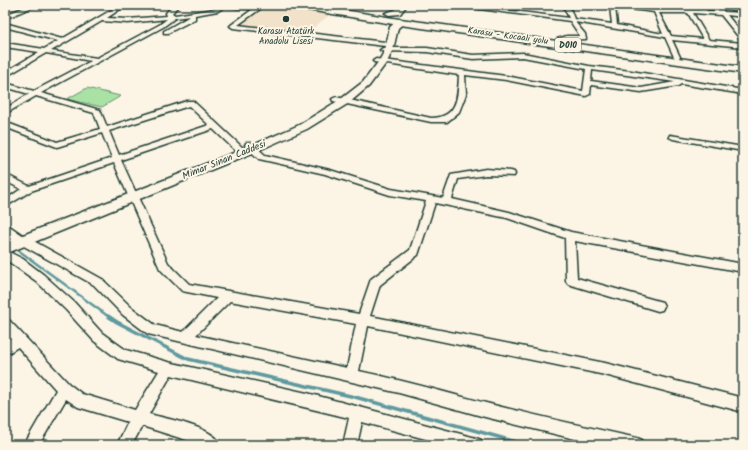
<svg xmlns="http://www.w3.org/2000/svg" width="748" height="450" font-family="Kalam,sans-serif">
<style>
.built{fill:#f1e2c9}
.green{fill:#aae2a6;stroke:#64906d}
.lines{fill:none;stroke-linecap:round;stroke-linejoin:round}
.stream-far1{stroke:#5e999f;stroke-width:2.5}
.stream{stroke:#5e999f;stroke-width:3.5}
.minor-casing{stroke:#1f3d34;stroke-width:3}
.secondary-casing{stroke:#1f3d34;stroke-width:3}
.trunk-casing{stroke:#1f3d34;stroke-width:3}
.minor{fill:#fcf5e5;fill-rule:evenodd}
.secondary{fill:#fcf5e5;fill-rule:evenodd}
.trunk{fill:#fcf5e5;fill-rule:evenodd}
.poi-dot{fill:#1f3d34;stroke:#fcf5e5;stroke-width:1.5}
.labels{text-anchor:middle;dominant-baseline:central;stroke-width:4;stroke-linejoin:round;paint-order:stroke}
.far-poi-label{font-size:9px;fill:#1f3d34;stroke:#fcf5e5}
.far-street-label{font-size:9px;fill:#1f3d34;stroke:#fcf5e5}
.shield{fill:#fcf5e5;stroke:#617469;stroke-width:1}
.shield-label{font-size:9px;font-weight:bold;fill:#1f3d34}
.street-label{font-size:10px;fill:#1f3d34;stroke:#fcf5e5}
</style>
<rect width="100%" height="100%" fill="#fcf5e5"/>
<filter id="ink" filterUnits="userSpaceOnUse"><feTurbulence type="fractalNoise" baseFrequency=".025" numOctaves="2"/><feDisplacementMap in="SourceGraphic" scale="8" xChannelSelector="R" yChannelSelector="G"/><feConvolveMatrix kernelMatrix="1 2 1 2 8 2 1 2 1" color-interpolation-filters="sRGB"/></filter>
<g filter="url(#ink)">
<path class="built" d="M 266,5 L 278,5 L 332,13 L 307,33 L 241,25 L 240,24 Z"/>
<path class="green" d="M 87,88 L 120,96 L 121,96 L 102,107 L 67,99 Z"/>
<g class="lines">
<path class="stream-far1" d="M 18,250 L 109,317"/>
<path class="stream" d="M 108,316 L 117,322 L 188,359 L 355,397 L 527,445"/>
<g class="minor-casing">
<path id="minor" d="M 30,5 L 37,5 L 5,19 L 5,15 Z
M 120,5 L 126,5 L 107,18 L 128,19 L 167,16 L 166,13 L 173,5 L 179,5 L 172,13 L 175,15 L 214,9 L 219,6 L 216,5 L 258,6 L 260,7 L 260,9 L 238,25 L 385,42 L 388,44 L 385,46 L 233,28 L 230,26 L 231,25 L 253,9 L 225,7 L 218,11 L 195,15 L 195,19 L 168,33 L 164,33 L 164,31 L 190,16 L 175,18 L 163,27 L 41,93 L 100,110 L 107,127 L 187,101 L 193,101 L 242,147 L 243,149 L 242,151 L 236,151 L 213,129 L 121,160 L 168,263 L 189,284 L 359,314 L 371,279 L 410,250 L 426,201 L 390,195 L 325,174 L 259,159 L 246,147 L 245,145 L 246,143 L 252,143 L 265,155 L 330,170 L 391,189 L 443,198 L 451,175 L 486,169 L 511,171 L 514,172 L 515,174 L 514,176 L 486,175 L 458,179 L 452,199 L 509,212 L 571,232 L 743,264 L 743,272 L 575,241 L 577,278 L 662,302 L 664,306 L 662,310 L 658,311 L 568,284 L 566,281 L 565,238 L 507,218 L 435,203 L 418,255 L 380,285 L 370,316 L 605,363 L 743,398 L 743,412 L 605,375 L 368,326 L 359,371 C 402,380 444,392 486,403 C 536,416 586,427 637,438 L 642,440 L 644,445 L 601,445 L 583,441 L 485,417 L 399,393 L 148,334 L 123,315 L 94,285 L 13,240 L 5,233 L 5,223 L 21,234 L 102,279 L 131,307 L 155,325 L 183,332 L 217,298 L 182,291 L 160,269 L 114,163 L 31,191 L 5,207 L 5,200 L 21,189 L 5,181 L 5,174 L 29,186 L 112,158 L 102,133 L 57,147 L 5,127 L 5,122 L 57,142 L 100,129 L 94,113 L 36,96 L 5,114 L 5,109 L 29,94 L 5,87 L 5,83 L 34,91 L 91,61 L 46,53 L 5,77 L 5,72 L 39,52 L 5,47 L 5,43 L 44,49 L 58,41 L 5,27 L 5,23 L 62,39 ZM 167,19 L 159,25 L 97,58 L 51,51 L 102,21 L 128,23 ZM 189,106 L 209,125 L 119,155 L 109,131 ZM 230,301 L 356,324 L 347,368 L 196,335 Z
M 450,5 L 465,5 L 569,18 L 563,5 L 569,5 L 574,19 L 612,24 L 610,7 L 605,5 L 620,5 L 649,9 L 651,6 L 657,9 L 701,10 L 696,5 L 702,5 L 707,11 L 718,11 L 713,5 L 719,5 L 724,12 L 743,13 L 743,17 L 727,15 L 743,35 L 743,41 L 741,40 L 721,15 L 693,13 L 709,40 L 743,43 L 743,47 L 672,40 L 680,57 L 677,59 L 674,57 L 665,37 L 575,22 L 585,34 L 586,39 L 567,40 L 559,42 L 556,40 L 557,39 L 567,36 L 580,36 L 570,21 ZM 615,7 L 654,12 L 663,34 L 617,25 ZM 659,13 L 688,13 L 703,39 L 671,36 Z
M 383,48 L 427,48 L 473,55 L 523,53 L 589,66 L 631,71 L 743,90 L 743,94 L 681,84 L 678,86 L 641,92 L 591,85 L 590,94 L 586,96 L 506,80 L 465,75 L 466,94 L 459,112 L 447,122 L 431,122 L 333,101 L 332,99 L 336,97 L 431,118 C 458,118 458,96 459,75 L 374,62 L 373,61 L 376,59 L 506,76 L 583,91 L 586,69 L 523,57 L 473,59 L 427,52 L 381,51 L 380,50 ZM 592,70 L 675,82 L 641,88 L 591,81 Z
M 670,135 L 743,147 L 743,151 L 673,139 L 669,137 Z
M 5,250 L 23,259 L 44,275 L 74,302 L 102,333 L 126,350 L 168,362 L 307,393 L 476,438 L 481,440 L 483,445 L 448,445 L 362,422 L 357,445 L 343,445 L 349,418 L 171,375 L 149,414 C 167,419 214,427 221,445 L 202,445 L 142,426 L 132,445 L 117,445 L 128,422 L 78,407 L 66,399 L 39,445 L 24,445 L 56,390 L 18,347 L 5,355 L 5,342 L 10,338 L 5,333 L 5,319 L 9,320 L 69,384 L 82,394 L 135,410 L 159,371 L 118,359 L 94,341 L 66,310 L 36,281 L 5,259 Z"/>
</g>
<g class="secondary-casing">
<path id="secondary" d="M 399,5 L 407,5 L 400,14 L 389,15 L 385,13 L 395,10 Z
M 398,20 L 401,20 L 405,22 L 398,28 L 393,50 L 387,62 L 369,86 L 349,103 L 307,129 L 257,151 L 5,254 L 5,242 L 249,147 L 299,125 L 341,99 L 363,82 L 379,61 L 385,50 L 390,27 Z"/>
</g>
<g class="trunk-casing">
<path id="trunk" d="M 292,5 L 312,5 L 393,18 L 743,67 L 743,73 L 393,24 L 296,8 Z"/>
</g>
<use href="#minor" class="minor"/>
<use href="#secondary" class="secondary"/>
<use href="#trunk" class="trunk"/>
</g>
</g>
<circle class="poi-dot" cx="286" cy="19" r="4"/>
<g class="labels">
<g class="far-poi-label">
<text x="286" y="31">Karasu Atatürk<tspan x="286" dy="10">Anadolu Lisesi</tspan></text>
</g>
<g class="far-street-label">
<text transform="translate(508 36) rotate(8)">Karasu - Kocaali yolu</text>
</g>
<rect class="shield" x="555" y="38" width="26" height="14" rx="3"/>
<g class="shield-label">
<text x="568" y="45">D010</text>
</g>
<g class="street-label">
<text transform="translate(224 160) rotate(-22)">Mimar Sinan Caddesi</text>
</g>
</g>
<rect width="748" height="450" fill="none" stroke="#fcf5e5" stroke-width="20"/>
<rect x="10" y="10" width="728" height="430" fill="none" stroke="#1f3d34" stroke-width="1.5" filter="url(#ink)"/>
</svg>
